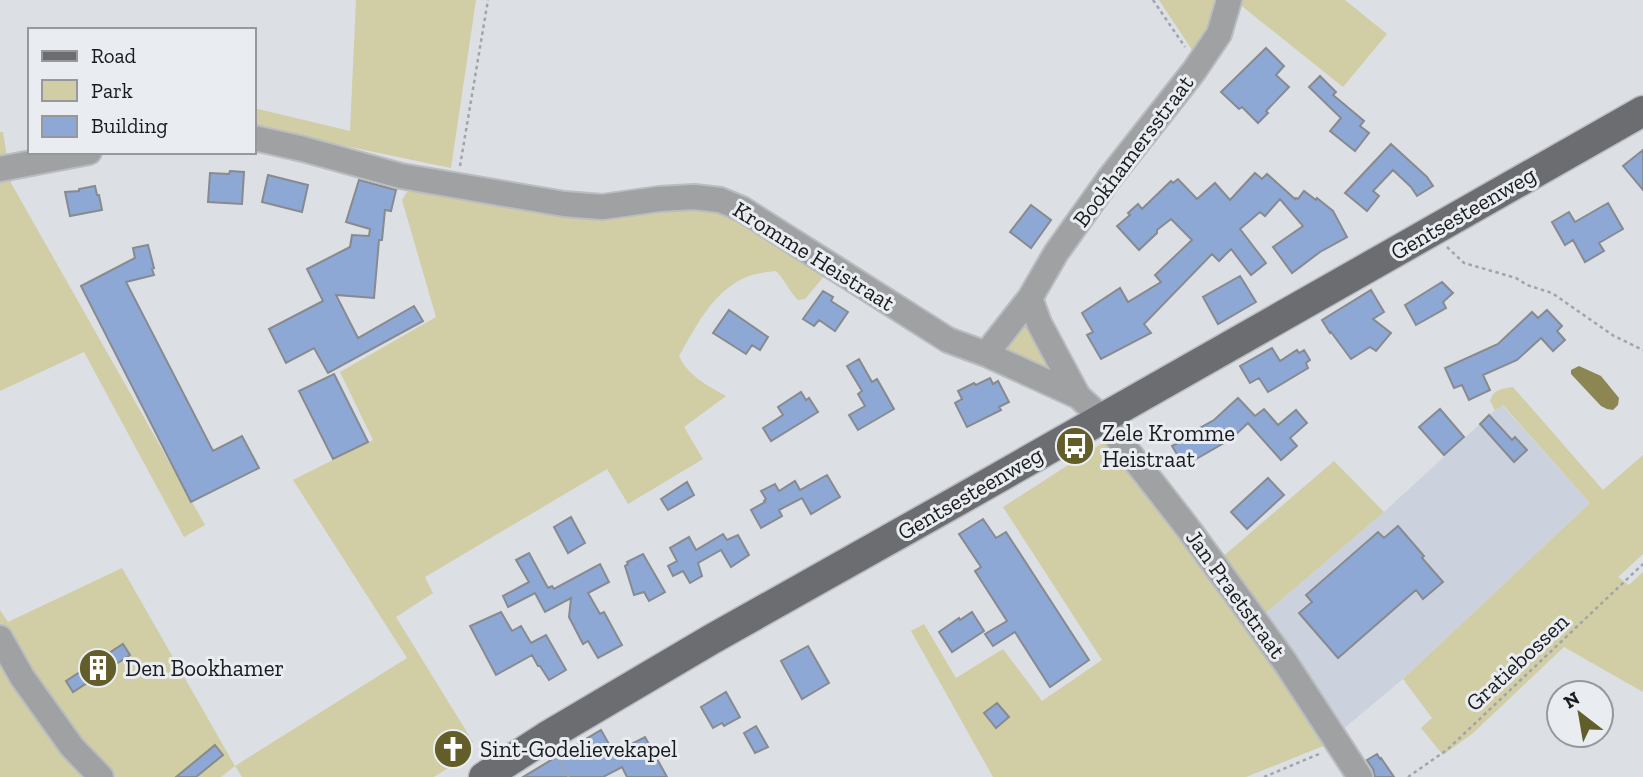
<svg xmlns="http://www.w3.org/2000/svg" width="1643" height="777" font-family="'Zilla Slab',serif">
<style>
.built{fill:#cbd2dd}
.green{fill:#d1cda5}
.water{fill:#8b8652}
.building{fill:#8ea8d5;stroke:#878a8f;stroke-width:2}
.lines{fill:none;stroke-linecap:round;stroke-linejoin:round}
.minor-casing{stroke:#b9bcc0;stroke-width:28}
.major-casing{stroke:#b9bcc0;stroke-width:33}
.path{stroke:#a1a4a8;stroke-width:2.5;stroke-dasharray:3.5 3.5;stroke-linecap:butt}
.minor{stroke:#9fa1a3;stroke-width:24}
.major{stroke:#6b6d71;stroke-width:30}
.labels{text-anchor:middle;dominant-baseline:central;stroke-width:6;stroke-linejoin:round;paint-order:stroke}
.street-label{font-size:23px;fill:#1a1b1d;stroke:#e9ecf1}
.poi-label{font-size:23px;fill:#1a1b1d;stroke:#e9ecf1;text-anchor:start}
</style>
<rect width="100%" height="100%" fill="#dcdfe4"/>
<path class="built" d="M 1502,405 L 1590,503 L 1403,679 L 1342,730 L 1262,616 L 1384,512 L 1495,410 Z"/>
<path class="green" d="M 356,0 L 476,0 L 451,168 L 254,127 L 254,108 L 350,131 Z
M 1159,0 L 1216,0 L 1210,28 L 1194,53 Z
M 1238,0 L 1345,0 L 1387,34 L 1343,87 L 1238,3 Z
M 0,132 L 3,132 L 11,183 L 205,525 L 184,537 L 84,352 L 0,391 Z
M 419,188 L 696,207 L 725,211 L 825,275 L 805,299 L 798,300 C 789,291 785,280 776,271 C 767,272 757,273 749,276 C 713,290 697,325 679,356 C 688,376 708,386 726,396 L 684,427 L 703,459 L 628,504 L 607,469 L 425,577 L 433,593 L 396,617 L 473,742 L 464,748 L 468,755 L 434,777 L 242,777 L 235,766 L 221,777 L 0,777 L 0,610 L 8,622 L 122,568 L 235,766 L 407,658 L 293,480 L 373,440 L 340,372 L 436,317 L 402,200 L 407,192 Z
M 1025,318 L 1059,378 L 1003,351 Z
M 1513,387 L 1603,490 L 1643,455 L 1643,554 L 1618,577 L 1629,585 L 1643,572 L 1643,692 L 1564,647 L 1472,734 L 1443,755 L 1421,728 L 1432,718 L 1403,679 L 1590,503 L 1503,405 L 1495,410 L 1490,401 C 1494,389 1501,389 1513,387 Z
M 1107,440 L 1285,675 L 1331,743 L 1246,777 L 993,777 L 911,631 L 924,624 L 956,678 L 1003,649 L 1042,701 L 1102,660 L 1003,507 Z
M 1334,461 L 1384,512 L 1262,616 L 1220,559 Z"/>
<path class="water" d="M 1579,366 L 1601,376 L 1619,398 L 1618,405 L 1613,410 L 1607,409 L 1601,406 L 1571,374 L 1571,370 Z"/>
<path class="building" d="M 1266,48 L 1284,66 L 1276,75 L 1289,87 L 1266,111 L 1268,113 L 1258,123 L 1242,107 L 1239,109 L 1221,92 Z
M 1320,76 L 1336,92 L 1333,95 L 1364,121 L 1360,126 L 1369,133 L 1355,151 L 1330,131 L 1341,118 L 1309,87 Z
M 1391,144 L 1427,177 L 1433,186 L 1417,196 L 1411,187 L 1393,170 L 1373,191 L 1379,196 L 1367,211 L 1345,193 Z
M 1643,150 L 1643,190 L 1623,166 Z
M 230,171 L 244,172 L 242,204 L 208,202 L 210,173 L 229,174 Z
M 1255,173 L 1262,179 L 1267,174 L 1295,199 L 1296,198 L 1298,199 L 1304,191 L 1316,200 L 1317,198 L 1333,211 L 1347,237 L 1320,252 L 1292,273 L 1273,247 L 1303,226 L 1280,199 L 1265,216 L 1260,212 L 1240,229 L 1266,263 L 1251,275 L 1231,249 L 1219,261 L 1212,254 L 1144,324 L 1151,333 L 1101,359 L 1087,335 L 1093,332 L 1082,313 L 1120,288 L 1128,302 L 1161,282 L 1155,275 L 1192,240 L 1171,219 L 1157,230 L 1157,233 L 1139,250 L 1117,226 L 1130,215 L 1128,213 L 1138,204 L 1142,209 L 1171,181 L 1173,183 L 1178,179 L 1197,199 L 1215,183 L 1230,200 Z
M 268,175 L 308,185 L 302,212 L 262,202 Z
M 359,180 L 396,190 L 391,211 L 385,210 L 382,240 L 379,240 L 374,298 L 336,295 L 358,338 L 414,306 L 423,321 L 328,373 L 314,348 L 286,363 L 269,329 L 323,301 L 307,269 L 350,247 L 352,235 L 369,236 L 370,229 L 346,222 Z
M 95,186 L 97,195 L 99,195 L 102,210 L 70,216 L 65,192 L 79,191 L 79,189 Z
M 1608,203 L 1623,229 L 1599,243 L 1604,251 L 1585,262 L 1573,240 L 1565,245 L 1552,222 L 1569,212 L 1575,222 Z
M 1031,205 L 1051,220 L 1031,248 L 1010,232 Z
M 148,245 L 154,268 L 152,269 L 154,275 L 126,282 L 213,451 L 242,436 L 259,468 L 191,502 L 81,286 L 135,258 L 133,248 Z
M 1240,276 L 1256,302 L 1218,324 L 1203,297 Z
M 1442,282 L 1453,293 L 1443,302 L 1446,308 L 1416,325 L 1405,305 Z
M 1371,290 L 1384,312 L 1373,319 L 1391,333 L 1376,351 L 1370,347 L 1351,359 L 1331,332 L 1330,333 L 1322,320 Z
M 823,291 L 833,297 L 831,301 L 848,312 L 835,331 L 819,320 L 814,326 L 803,319 Z
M 729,310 L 768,337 L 760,350 L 752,345 L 746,354 L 713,333 Z
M 1547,310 L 1562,326 L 1557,331 L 1565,340 L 1553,351 L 1541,338 L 1517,360 L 1483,375 L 1490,390 L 1469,400 L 1462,385 L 1454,388 L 1445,368 L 1498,344 L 1532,312 L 1538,318 Z
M 1272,348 L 1280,361 L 1297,350 L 1299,353 L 1304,350 L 1310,360 L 1306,363 L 1308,368 L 1268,392 L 1259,378 L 1250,383 L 1240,366 Z
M 859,359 L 872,382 L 877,379 L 894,409 L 858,430 L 849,415 L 865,406 L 858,394 L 862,391 L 847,366 Z
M 334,374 L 368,442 L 333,459 L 299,391 Z
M 990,378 L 993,384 L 998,381 L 1009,402 L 999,407 L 1001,410 L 967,427 L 955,403 L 962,399 L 958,391 L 974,383 L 976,385 Z
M 801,392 L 806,400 L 809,398 L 818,412 L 771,441 L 763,428 L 783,415 L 778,407 Z
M 1238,398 L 1255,416 L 1264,409 L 1278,425 L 1296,410 L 1307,423 L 1290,438 L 1297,446 L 1281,460 L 1248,423 L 1231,439 L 1184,466 L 1172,446 L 1182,441 L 1187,435 L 1214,420 Z
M 1440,409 L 1464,437 L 1444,455 L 1419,427 Z
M 1489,415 L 1512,440 L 1515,437 L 1527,450 L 1514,462 L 1480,424 Z
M 827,475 L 840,497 L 811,514 L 802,498 L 779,510 L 782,516 L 761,528 L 751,510 L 765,502 L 764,501 L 766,499 L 761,491 L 775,484 L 779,491 L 795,481 L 800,490 Z
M 1268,478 L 1284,495 L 1247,529 L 1231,512 Z
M 687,482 L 694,495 L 668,510 L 661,499 Z
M 571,517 L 585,543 L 568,553 L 554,527 Z
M 983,519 L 996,538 L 1006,532 L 1089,660 L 1050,687 L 1015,632 L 993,646 L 985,634 L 1007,621 L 975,571 L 981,567 L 959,534 Z
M 1398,526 L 1424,556 L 1422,558 L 1443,582 L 1423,599 L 1416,590 L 1338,658 L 1299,613 L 1312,602 L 1306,595 L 1378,532 L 1384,538 Z
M 723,534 L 727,540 L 738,535 L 749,555 L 731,567 L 721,550 L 698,563 L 702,576 L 690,583 L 683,571 L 673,576 L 668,566 L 677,561 L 670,548 L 689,537 L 696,550 Z
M 529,553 L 548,588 L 552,586 L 554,589 L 600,564 L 609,582 L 588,593 L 600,614 L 604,612 L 622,645 L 598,658 L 588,641 L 583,644 L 569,617 L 571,598 L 545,612 L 535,593 L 508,607 L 503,596 L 529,582 L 516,560 Z
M 643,554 L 665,592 L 649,601 L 644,592 L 634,595 L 625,566 L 628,564 L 627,562 Z
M 501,612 L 512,631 L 521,626 L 531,643 L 546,635 L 566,670 L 549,680 L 540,666 L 538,666 L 532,655 L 496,675 L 470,626 Z
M 972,612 L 984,631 L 952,652 L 939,632 L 959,618 L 960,620 Z
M 123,644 L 130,655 L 73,692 L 66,681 Z
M 808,646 L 829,683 L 802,699 L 781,661 Z
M 726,692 L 740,717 L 724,726 L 722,723 L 713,728 L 701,707 Z
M 997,703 L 1009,717 L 996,728 L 984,713 Z
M 756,726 L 768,747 L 755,753 L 744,733 Z
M 601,730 L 614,753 L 645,737 L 667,777 L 627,777 L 622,767 L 603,777 L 523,777 Z
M 215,745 L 223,755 L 196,777 L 176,777 Z
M 1377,754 L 1380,759 L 1381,758 L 1394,777 L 1375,777 L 1373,769 L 1367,760 Z"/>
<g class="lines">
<g class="minor-casing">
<path id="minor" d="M 254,138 L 303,149 L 401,176 L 564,204 L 602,207 L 659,199 L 694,197 L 720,200 L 742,209 L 948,340 L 986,354 L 1078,396 L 1102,418 L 1187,527 L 1244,605 L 1285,662 L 1360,777
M 0,169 L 89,152
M 1030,298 L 1039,323 L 1078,396
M 986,354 L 1030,298 L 1056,253 L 1108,180 L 1194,71 L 1219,34 L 1229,0
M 0,638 L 22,677 L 72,747 L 101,777"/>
</g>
<g class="major-casing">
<path id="major" d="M 484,777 L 546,737 L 712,639 L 959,500 L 1643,111"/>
</g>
<path class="path" d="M 1153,0 L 1185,47
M 460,166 L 488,0
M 1447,247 L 1464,263 L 1516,278 L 1527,285 L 1552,293 L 1614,336 L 1643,350
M 556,756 L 569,777
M 1264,777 L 1319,754
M 1408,777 L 1448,749 L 1643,564"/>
<use href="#minor" class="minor"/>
<use href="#major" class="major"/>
</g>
<defs>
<g id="bus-disc" transform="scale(2.0125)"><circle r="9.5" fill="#635d29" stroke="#e9ecf1"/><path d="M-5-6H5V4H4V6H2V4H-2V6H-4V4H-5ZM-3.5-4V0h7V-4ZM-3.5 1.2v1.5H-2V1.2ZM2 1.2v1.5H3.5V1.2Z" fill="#fff"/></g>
<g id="building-disc" transform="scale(2.0125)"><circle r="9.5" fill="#635d29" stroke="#e9ecf1"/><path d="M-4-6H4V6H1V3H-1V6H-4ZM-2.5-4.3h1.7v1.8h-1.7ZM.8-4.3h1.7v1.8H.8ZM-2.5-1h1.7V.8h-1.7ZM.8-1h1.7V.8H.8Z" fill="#fff"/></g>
<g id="church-disc" transform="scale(2.0125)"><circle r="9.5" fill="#635d29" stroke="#e9ecf1"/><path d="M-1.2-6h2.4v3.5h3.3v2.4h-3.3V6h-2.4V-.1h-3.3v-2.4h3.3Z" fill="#fff"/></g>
</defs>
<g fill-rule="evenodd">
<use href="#bus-disc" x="1075" y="446"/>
<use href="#building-disc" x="98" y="668"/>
<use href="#church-disc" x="453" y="749"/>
</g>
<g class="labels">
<g class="street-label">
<text transform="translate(1133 151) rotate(-53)">Bookhamersstraat</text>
<text transform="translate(1463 213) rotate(-30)">Gentsesteenweg</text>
<text transform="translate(814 256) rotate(32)">Kromme Heistraat</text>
<text transform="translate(970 493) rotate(-30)">Gentsesteenweg</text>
<text transform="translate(1236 594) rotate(54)">Jan Praetstraat</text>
<text transform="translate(1517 662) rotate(-43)">Gratiebossen</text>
</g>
<g class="poi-label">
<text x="1102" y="433">Zele Kromme<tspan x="1102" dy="26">Heistraat</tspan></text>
<text x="125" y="668">Den Bookhamer</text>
<text x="480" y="749">Sint-Godelievekapel</text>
</g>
</g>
<rect x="28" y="28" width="228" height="126" fill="#e9ecf1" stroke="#96989c" stroke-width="2"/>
<rect x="42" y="51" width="35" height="10" fill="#6b6d71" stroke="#96989c" stroke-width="2"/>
<text x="91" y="63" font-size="21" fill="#1a1b1d">Road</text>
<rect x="42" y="80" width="35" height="21" fill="#d1cda5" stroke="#96989c" stroke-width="2"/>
<text x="91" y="98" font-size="21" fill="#1a1b1d">Park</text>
<rect x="42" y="116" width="35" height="21" fill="#8ea8d5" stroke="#96989c" stroke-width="2"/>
<text x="91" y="133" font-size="21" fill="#1a1b1d">Building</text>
<g transform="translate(1580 714) rotate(329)"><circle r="33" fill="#e9ecf1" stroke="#96989c" stroke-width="2"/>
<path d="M0-5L12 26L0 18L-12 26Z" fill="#635d29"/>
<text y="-10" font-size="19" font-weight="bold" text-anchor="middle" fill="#1a1b1d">N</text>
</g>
</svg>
